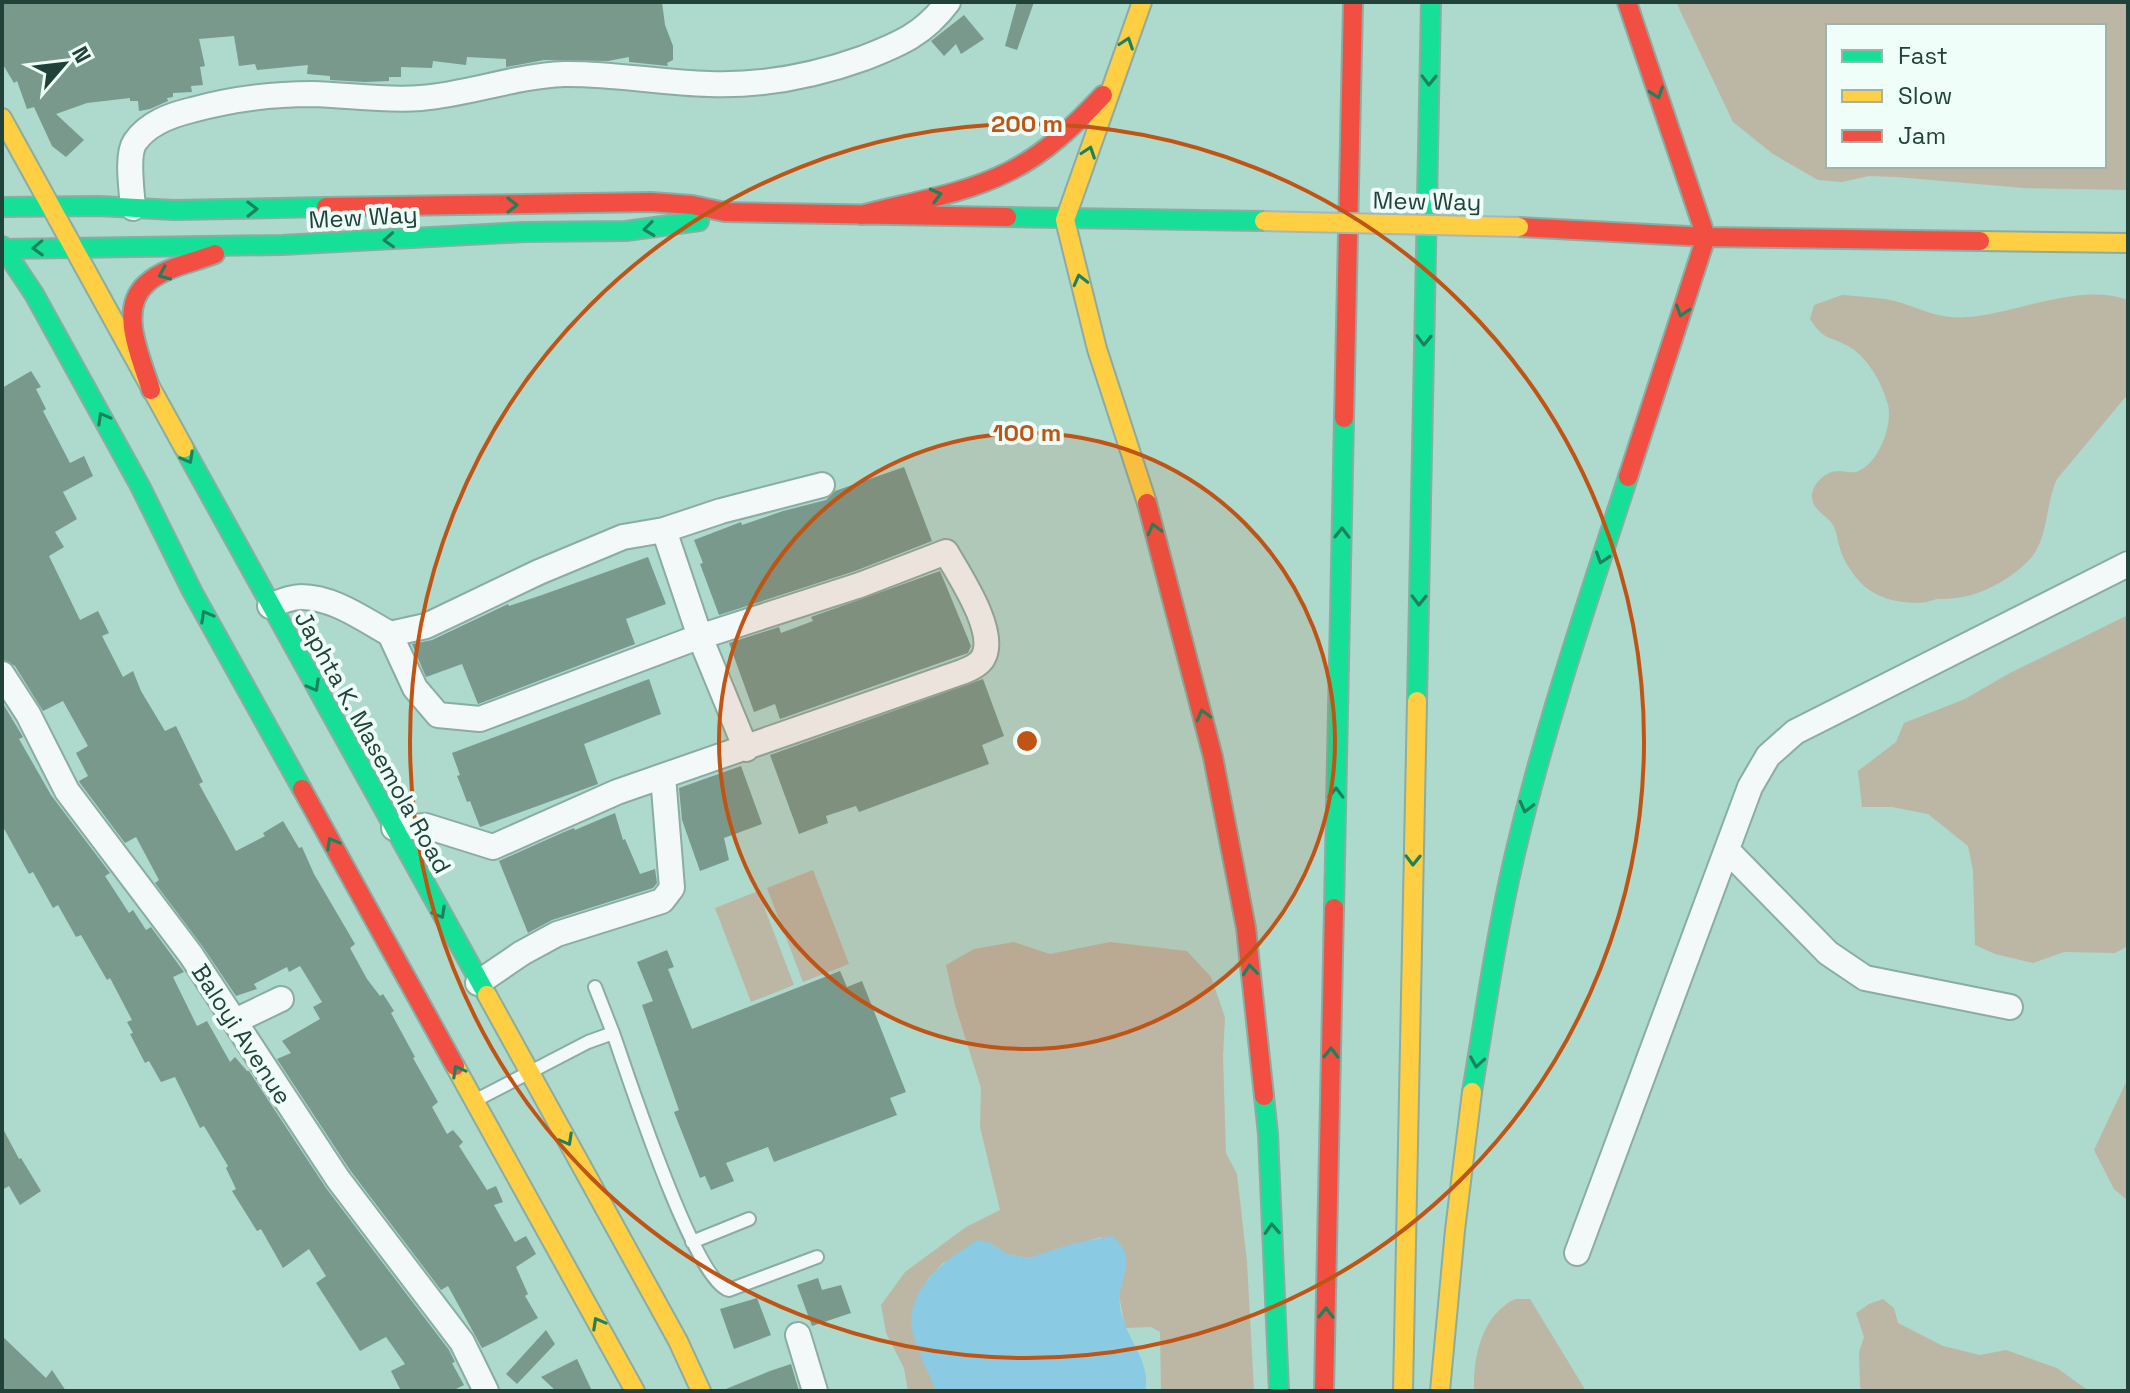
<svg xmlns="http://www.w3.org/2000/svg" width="2130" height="1393" font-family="'Space Grotesk',sans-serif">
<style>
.green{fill:#bbb7a4;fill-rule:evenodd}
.water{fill:#8acae3}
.building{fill:#78998c}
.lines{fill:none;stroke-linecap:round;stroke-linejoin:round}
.lane-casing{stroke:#8aaca3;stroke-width:16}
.street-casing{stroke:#8aaca3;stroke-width:28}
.fast-casing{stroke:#8aaca3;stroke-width:22}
.slow-casing{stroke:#8aaca3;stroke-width:22}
.jam-casing{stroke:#8aaca3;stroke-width:22}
.lane{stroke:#f3f9f8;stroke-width:12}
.street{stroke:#f3f9f8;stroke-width:24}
.fast{stroke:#16e098;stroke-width:18}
.slow{stroke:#ffcf43;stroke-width:18}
.jam{stroke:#f24e42;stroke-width:18}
.slow-bridge-casing{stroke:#a4b8ba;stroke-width:22;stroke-linecap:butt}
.slow-bridge{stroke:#ffcf43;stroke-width:18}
.oneway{stroke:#1d815f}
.ring{fill:none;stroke:#c05415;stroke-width:4}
.labels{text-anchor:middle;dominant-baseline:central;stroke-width:8;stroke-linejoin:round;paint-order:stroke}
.street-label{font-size:24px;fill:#214239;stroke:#effef9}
.centre{fill:#c05415;stroke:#effef9;stroke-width:4}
.ring-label{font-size:24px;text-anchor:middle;font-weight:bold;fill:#c05415;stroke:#effef9;stroke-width:8;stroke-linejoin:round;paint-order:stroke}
</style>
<rect width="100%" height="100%" fill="#aed9cd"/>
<path class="green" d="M 1676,2 L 2128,2 L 2128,190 L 2024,188 L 1896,177 L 1869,176 L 1842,182 L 1818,180 L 1773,154 L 1733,122 ZM 2104,26 L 2104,166 L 1828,166 L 1828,26 Z
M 1842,295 C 1856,296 1871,297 1885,299 C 1918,305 1933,320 1969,317 C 2017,313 2081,282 2128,300 L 2128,394 L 2057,479 C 2045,504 2049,538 2030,559 C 2006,584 1973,600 1939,599 C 1935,599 1931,601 1927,602 C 1906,605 1880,600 1864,586 C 1853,576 1842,559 1839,545 C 1837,539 1837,533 1834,527 C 1829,516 1815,513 1812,499 C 1810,486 1825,471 1838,471 C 1844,471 1850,473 1856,472 C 1878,465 1893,426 1888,405 C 1882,383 1868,357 1848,346 C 1828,335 1824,341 1810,319 L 1814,305 Z
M 2128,615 L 2128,946 L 2115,953 L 2064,952 L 2033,963 L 1995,954 L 1975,945 L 1973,870 L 1968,846 L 1928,814 L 1892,807 L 1862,807 L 1858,771 L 1896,742 L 1904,723 L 1965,699 L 2008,674 Z
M 813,870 L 849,964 L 803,982 L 767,888 Z
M 758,891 L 794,985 L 751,1002 L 715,908 Z
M 1014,942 L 1050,954 L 1110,942 L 1187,951 L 1211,977 L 1225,1017 L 1223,1056 L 1226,1153 L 1237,1174 L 1247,1262 L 1254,1391 L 1161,1391 L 1160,1332 L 1151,1327 L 1125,1328 L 1119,1295 L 1126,1263 L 1101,1237 L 1029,1258 L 1007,1254 L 988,1242 L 943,1263 L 928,1279 L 918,1298 L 913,1331 L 936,1391 L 908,1391 L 904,1368 L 886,1333 L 881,1305 L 905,1272 L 966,1227 L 1000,1210 L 980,1127 L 981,1088 L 955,1005 L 946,965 L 974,949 Z
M 2128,1078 L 2128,1201 L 2114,1189 L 2094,1150 Z
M 1515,1299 L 1530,1299 L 1586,1391 L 1474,1391 C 1473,1356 1482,1315 1515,1299 Z
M 1883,1299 L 1894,1308 L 1898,1323 L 1943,1346 L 1980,1355 L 2006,1350 L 2057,1368 L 2089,1391 L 1864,1391 L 1860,1387 L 1859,1352 L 1864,1337 L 1856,1313 L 1869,1304 Z"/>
<path class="water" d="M 1112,1236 C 1141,1258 1116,1280 1120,1307 C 1124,1337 1152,1361 1145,1391 L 936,1391 C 929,1373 910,1337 911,1320 C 914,1281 948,1259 977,1240 L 988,1242 L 1007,1254 L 1029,1258 L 1071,1244 Z"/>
<path class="building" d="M 2,2 L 662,2 L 665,25 L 673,46 L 673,60 L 667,63 L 668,66 L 629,62 L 629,57 L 608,61 L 544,60 L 506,67 L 506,59 L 467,57 L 466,65 L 433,61 L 432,68 L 401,67 L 401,77 L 389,77 L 389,81 L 365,82 L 330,80 L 330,76 L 307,74 L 308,65 L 257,70 L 255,64 L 239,66 L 234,36 L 199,39 L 205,66 L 200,67 L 203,85 L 191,86 L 192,92 L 173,93 L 173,97 L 167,98 L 168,101 L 150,109 L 139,111 L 138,101 L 130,101 L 130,98 L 87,103 L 56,114 L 84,140 L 66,157 L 52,146 L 34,107 L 27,109 L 17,81 L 14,83 L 2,63 Z
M 1017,2 L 1034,2 L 1017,50 L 1005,46 Z
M 964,15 L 984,39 L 961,54 L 956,44 L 944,56 L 931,41 Z
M 31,371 L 41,387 L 36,389 L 46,409 L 43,411 L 70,463 L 84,456 L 93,476 L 63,492 L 77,519 L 55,532 L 64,547 L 49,556 L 80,620 L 98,611 L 109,633 L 102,636 L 123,677 L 133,671 L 141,691 L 165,731 L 176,726 L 203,782 L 199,784 L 236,851 L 265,836 L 263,833 L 283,821 L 299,848 L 302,847 L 314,874 L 355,944 L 350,948 L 367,979 L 380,996 L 383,994 L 394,1011 L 391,1013 L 415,1057 L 413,1058 L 438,1102 L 432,1107 L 447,1134 L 453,1130 L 463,1142 L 459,1146 L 487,1190 L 496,1186 L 503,1202 L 494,1205 L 515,1242 L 526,1236 L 536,1254 L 516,1267 L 528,1294 L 525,1296 L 538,1318 L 497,1341 L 482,1348 L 448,1286 L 441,1290 L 350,1170 L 277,1059 L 291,1053 L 282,1041 L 320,1019 L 313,1007 L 322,1002 L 300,966 L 289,972 L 287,967 L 254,984 L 257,989 L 236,996 L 203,947 L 155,883 L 159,880 L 136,837 L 125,843 L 80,783 L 79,781 L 88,776 L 76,753 L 88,746 L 63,701 L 43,711 L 15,666 L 2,659 L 2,388 Z
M 904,467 L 932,541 L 855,571 L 719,615 L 700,564 L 703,563 L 694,540 L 741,522 L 742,525 L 783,511 L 826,500 L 835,491 Z
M 648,557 L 666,604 L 626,619 L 635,644 L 478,704 L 462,664 L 426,677 L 412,644 L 432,640 L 508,604 L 509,606 L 542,595 Z
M 940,571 L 971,646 L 968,653 L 780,719 L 775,704 L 754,712 L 729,643 L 779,627 L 781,633 L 813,621 L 811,617 Z
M 649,679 L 661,714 L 584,744 L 598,784 L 480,827 L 470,801 L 467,802 L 461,786 L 457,776 L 460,775 L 452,753 Z
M 983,679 L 1004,736 L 982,745 L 989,764 L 859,812 L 856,806 L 826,816 L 828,823 L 799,834 L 770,755 Z
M 2,702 L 23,737 L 19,739 L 51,795 L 110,873 L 105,876 L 129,913 L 133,910 L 146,930 L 151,927 L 184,972 L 173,977 L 197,1026 L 207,1021 L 230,1062 L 235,1057 L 247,1071 L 249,1071 L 326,1188 L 449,1350 L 455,1362 L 452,1363 L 464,1385 L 452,1391 L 401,1391 L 391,1371 L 405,1364 L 386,1337 L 360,1351 L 316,1283 L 326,1276 L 309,1249 L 283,1268 L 261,1229 L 257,1231 L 232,1191 L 236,1189 L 226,1168 L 228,1166 L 204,1126 L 200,1128 L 175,1077 L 161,1082 L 149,1061 L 145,1063 L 130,1034 L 133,1033 L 127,1022 L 132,1020 L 110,978 L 107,980 L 81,935 L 76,937 L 58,905 L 53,908 L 33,872 L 29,874 L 2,825 Z
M 741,766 L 762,824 L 724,838 L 729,860 L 700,871 L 682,820 L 679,788 Z
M 615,813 L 623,840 L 625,839 L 640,874 L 655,869 L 657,883 L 653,888 L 552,920 L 528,933 L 499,861 L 564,832 L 574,828 L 575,830 Z
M 667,950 L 674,967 L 668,969 L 692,1029 L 840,971 L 847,987 L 862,981 L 906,1092 L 890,1098 L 897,1115 L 774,1162 L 768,1147 L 726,1163 L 734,1181 L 711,1190 L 705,1176 L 700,1178 L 674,1112 L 679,1110 L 642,1005 L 653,1001 L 637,962 Z
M 2,1127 L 19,1159 L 21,1158 L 41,1191 L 20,1205 L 9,1186 L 2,1190 Z
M 818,1278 L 822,1290 L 841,1285 L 851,1313 L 812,1326 L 797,1285 Z
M 757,1298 L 771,1335 L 734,1349 L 720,1309 Z
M 546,1330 L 555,1344 L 517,1384 L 506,1374 Z
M 2,1336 L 46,1378 L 52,1370 L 66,1391 L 2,1391 Z
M 577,1359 L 592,1391 L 556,1391 L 541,1377 Z
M 791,1364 L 799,1391 L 721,1391 L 770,1371 Z"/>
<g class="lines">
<g class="lane-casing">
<path id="lane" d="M 595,987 L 613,1033
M 476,1100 L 588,1042 L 613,1033 C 628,1075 694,1282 729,1290 L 817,1257
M 692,1242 L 749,1219"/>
</g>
<g class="street-casing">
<path id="street" d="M 133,208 C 132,191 126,155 135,142 C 148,123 171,115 192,110 C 232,99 270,94 312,94 C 348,95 385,101 421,98 C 470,94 514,76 564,74 C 612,73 661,83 709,84 C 762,86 814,76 864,58 C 900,44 924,34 948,2
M 664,530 L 700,637 L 746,749
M 270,606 C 279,602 291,597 301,597 C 333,597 363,619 390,634 L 426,626 L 539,572 L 623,537 L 664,530 L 721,511 L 822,485
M 390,634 L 415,688 L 438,715 L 480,719 L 693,639 L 860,585 L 946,552 C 959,575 998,632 983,658 C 979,665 970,669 962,672 L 617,792 L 493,847 L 426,826 L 394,828
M 2,674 L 28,714 L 67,791 L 191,955 L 338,1179 L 462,1342 L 486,1391
M 1727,850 L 1828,953 L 1865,978 L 2010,1007
M 478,983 L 522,953 L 557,934 L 662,901 L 672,888 L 663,776
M 235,1021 L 281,999
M 1577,1253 L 1750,787 L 1768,756 L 1795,732 L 2128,564
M 798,1335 L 815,1391"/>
</g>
<g class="fast-casing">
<path id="fast" d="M 2,207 L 99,206 L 174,210 L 326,207
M 1007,217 L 1264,221
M 2,246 L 34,294 L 140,486 L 192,591 L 302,789
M 2,249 L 282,245 L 524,232 L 626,231 L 699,221
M 184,448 L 487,995
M 1417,701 L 1431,2
M 1334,908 L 1344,418
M 1472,1092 C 1485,1014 1496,935 1514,858 C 1544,729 1587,603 1628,477
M 1264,1096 L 1268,1134 L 1279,1391"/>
</g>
<g class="slow-casing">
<path id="slow" d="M 1142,2 L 1065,220 L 1097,349 L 1147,503
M 2,118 L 184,448
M 1980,241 L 2128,243
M 487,995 L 678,1341 L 701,1391
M 455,1066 L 635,1391
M 1403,1391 L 1417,701
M 1440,1391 L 1455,1230 L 1472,1092"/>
</g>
<g class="jam-casing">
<path id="jam" d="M 1627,2 L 1706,237 L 1628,477
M 326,207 L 651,202 L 692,205 L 725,212 L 1007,217
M 861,215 C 910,202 962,195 1008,172 C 1045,154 1075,125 1103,95
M 1519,227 L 1706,237 L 1980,241
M 151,390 C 142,360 117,310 146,284 C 164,267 193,263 215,254
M 1344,418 L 1353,2
M 1147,503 L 1213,757 L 1246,928 L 1264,1096
M 302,789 L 455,1066
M 1324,1391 L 1334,908"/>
</g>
<use href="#lane" class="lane"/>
<use href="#street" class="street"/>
<use href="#fast" class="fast"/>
<use href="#slow" class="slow"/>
<use href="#jam" class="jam"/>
<g class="slow-bridge-casing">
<path id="slow-bridge" d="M 1264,221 L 1519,227"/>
</g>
<use href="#slow-bridge" class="slow-bridge"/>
</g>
<defs><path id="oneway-chevron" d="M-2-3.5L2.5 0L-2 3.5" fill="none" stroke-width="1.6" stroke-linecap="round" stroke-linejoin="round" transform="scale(2)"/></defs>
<g class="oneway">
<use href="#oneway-chevron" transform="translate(1127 43) rotate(-71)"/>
<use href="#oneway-chevron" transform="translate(1429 80) rotate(91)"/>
<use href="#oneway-chevron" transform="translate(1657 93) rotate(71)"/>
<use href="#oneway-chevron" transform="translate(1089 152) rotate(-71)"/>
<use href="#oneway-chevron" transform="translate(936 195) rotate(-14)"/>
<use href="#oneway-chevron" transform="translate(512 205) rotate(-1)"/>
<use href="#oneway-chevron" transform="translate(252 209) rotate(-1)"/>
<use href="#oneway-chevron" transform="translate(649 229) rotate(173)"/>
<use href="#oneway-chevron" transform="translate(389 240) rotate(177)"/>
<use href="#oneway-chevron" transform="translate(38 248) rotate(178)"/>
<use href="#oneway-chevron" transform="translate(164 274) rotate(157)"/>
<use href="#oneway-chevron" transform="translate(1080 280) rotate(-104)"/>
<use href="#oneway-chevron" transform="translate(1682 311) rotate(108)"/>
<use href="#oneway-chevron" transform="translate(1424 340) rotate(91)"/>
<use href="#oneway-chevron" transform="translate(103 418) rotate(-119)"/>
<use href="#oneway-chevron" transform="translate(188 458) rotate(61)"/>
<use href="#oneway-chevron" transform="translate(1154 529) rotate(-105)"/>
<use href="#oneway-chevron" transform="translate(1342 533) rotate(-89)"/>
<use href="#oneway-chevron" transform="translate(1602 558) rotate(108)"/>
<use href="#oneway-chevron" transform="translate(1419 600) rotate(91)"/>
<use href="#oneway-chevron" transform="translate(206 616) rotate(-119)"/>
<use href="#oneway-chevron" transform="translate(314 686) rotate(61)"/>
<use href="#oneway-chevron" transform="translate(1203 715) rotate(-105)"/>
<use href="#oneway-chevron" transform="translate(1336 793) rotate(-89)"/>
<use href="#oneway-chevron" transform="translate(1526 807) rotate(104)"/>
<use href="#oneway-chevron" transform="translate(332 843) rotate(-119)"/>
<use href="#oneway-chevron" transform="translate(1413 860) rotate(91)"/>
<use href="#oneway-chevron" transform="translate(440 913) rotate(61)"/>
<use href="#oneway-chevron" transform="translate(1250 970) rotate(-96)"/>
<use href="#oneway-chevron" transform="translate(1331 1053) rotate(-89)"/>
<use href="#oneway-chevron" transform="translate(1477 1062) rotate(99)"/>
<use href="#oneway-chevron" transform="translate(458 1071) rotate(-119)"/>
<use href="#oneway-chevron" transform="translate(567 1140) rotate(61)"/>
<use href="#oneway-chevron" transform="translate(1272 1229) rotate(-93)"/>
<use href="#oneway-chevron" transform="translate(1326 1313) rotate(-89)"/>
<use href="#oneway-chevron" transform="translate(598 1323) rotate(-119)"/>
</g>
<circle cx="1027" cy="741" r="308" fill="#c05415" fill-opacity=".12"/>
<g class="ring">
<circle cx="1027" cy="741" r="308"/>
<circle cx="1027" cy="741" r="617"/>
</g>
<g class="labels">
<g class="street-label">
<text transform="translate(1427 201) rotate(1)">Mew Way</text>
<text transform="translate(363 217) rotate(-3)">Mew Way</text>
<text transform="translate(373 742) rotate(61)">Japhta K. Masemola Road</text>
<text transform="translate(242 1034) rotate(57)">Baloyi Avenue</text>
</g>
</g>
<circle cx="1027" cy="741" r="12" class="centre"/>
<g class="ring-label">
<text x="1027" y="132">200 m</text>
<text x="1027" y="441">100 m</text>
</g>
<rect width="2130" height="1393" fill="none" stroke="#214239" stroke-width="8"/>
<rect x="1826" y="24" width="280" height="144" fill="#effef9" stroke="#9db3ac" stroke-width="2"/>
<rect x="1842" y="50" width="40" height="12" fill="#16e098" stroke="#9db3ac" stroke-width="2"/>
<text x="1898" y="64" font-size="24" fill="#214239">Fast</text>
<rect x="1842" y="90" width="40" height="12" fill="#ffcf43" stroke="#9db3ac" stroke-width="2"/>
<text x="1898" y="104" font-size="24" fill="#214239">Slow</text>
<rect x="1842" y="130" width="40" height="12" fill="#f24e42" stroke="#9db3ac" stroke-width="2"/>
<text x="1898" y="144" font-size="24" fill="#214239">Jam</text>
<g transform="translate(64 64) rotate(62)" stroke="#effef9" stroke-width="6" paint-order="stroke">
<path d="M0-6L14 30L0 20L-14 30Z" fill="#214239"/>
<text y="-12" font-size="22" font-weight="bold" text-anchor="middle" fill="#214239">N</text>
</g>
</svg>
